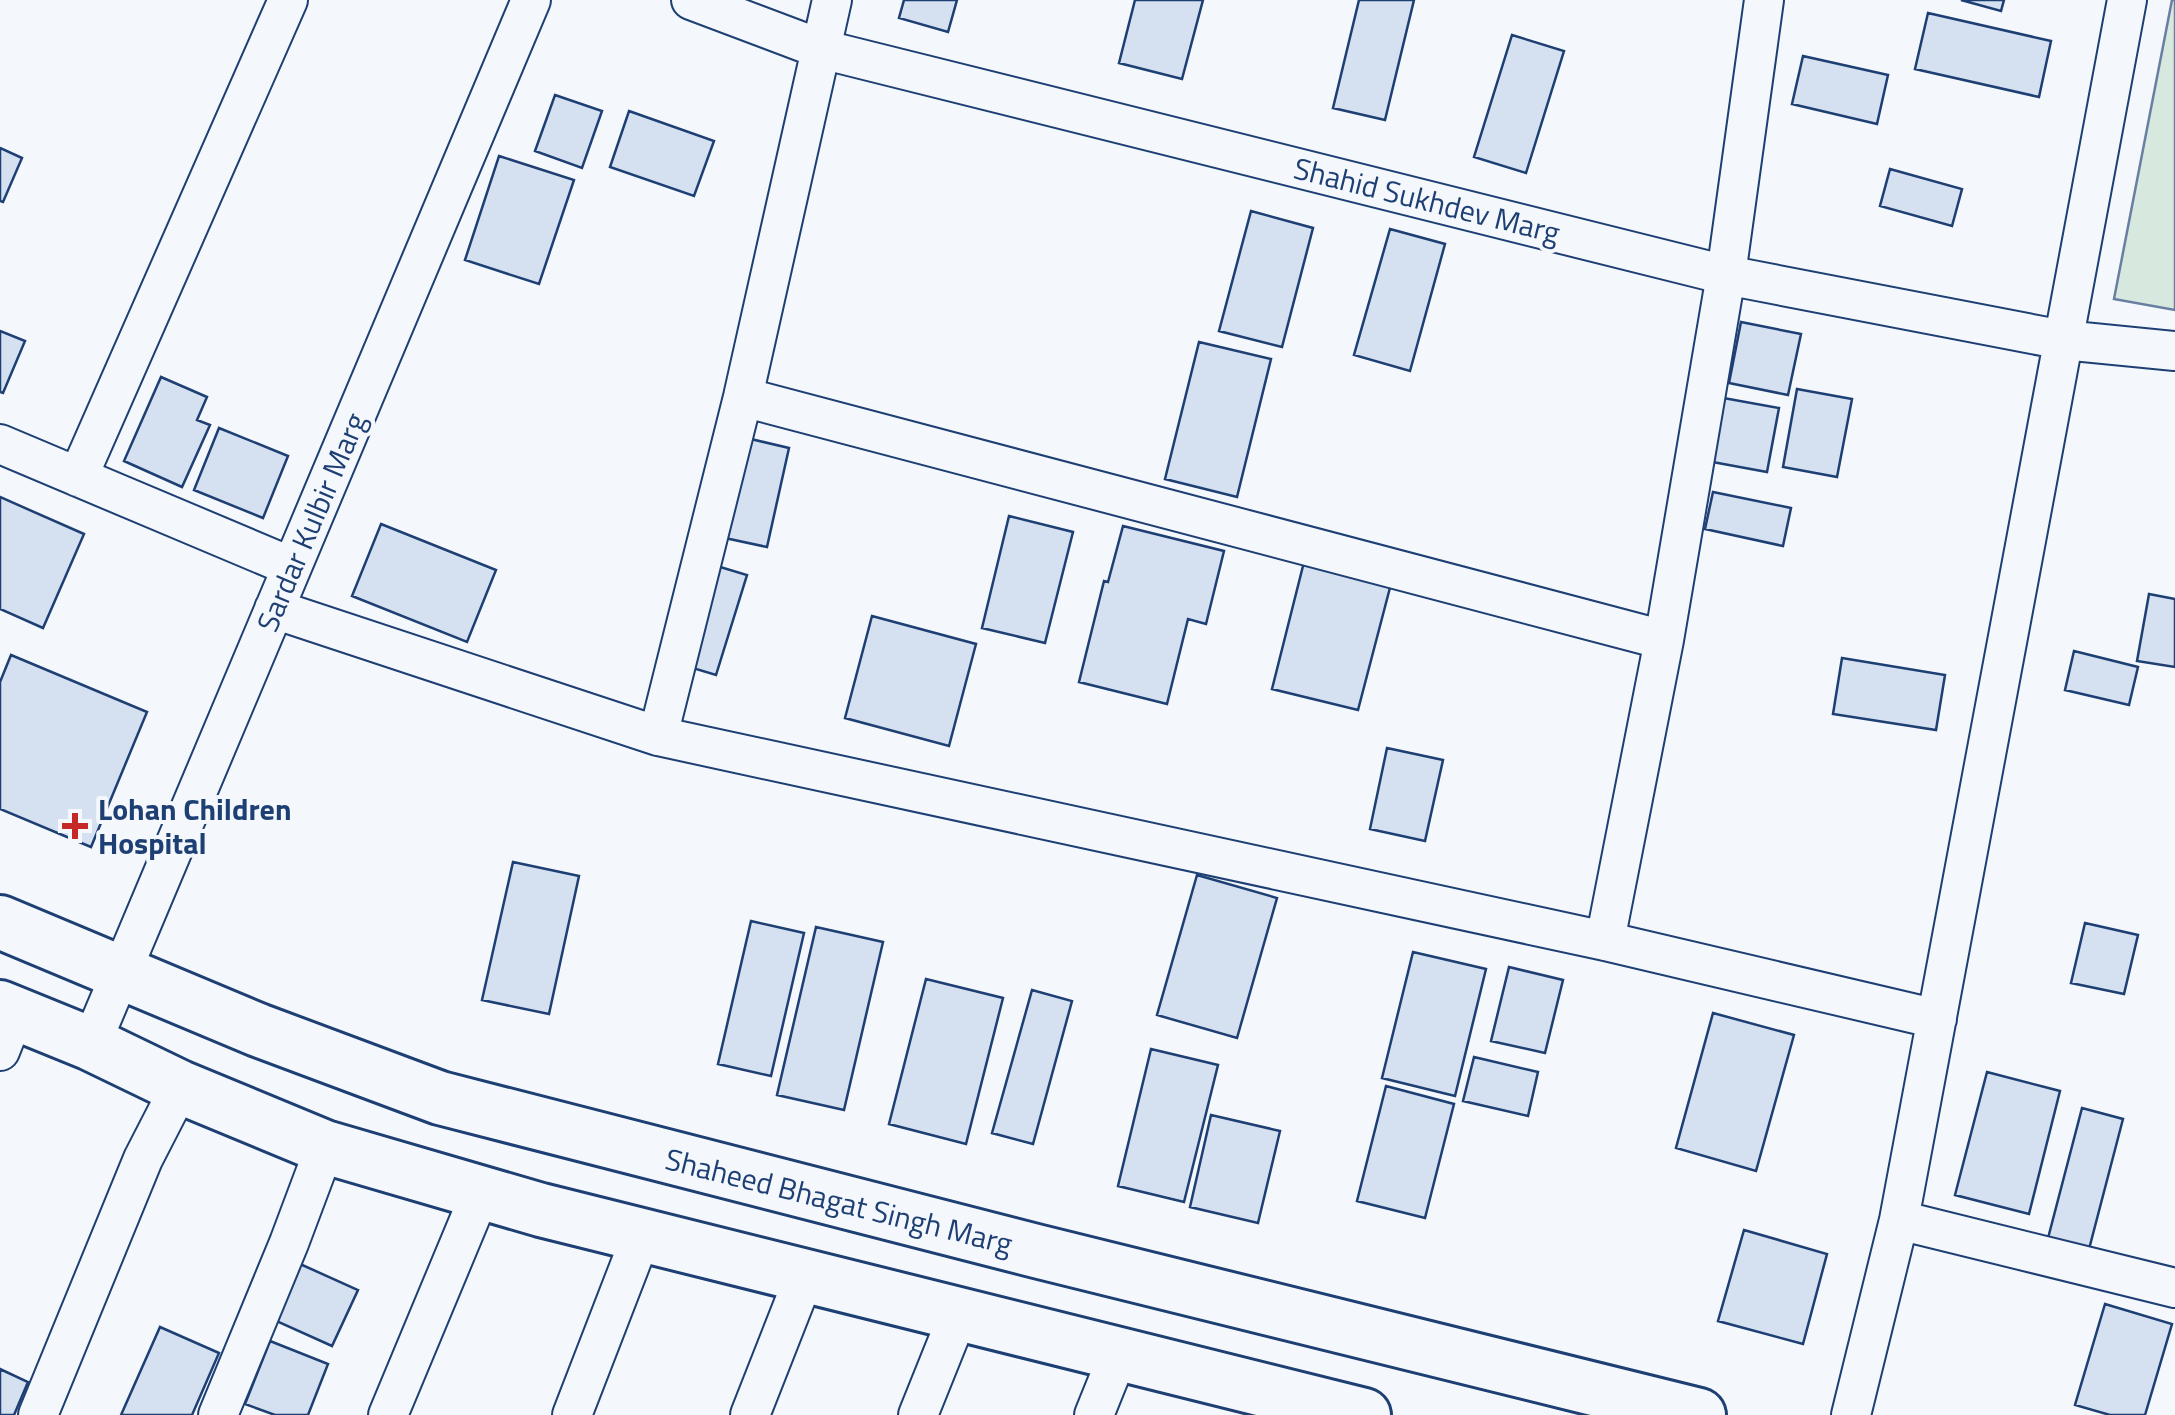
<svg xmlns="http://www.w3.org/2000/svg" width="2175" height="1415" font-family="'Titillium Web',sans-serif">
<style>
.green{fill:#d7e8df;stroke:#687fa3;stroke-width:2.5}
.building{fill:#d5e0f0;stroke:#1d3f73;stroke-width:2.5}
.lines{fill:none;stroke-linecap:round;stroke-linejoin:round}
.street-casing{stroke:#1d3f73;stroke-width:42}
.secondary-casing{stroke:#1d3f73;stroke-width:58}
.street{stroke:#f4f7fb;stroke-width:38}
.secondary{stroke:#f4f7fb;stroke-width:52}
.poi-dot{fill:#c62828;stroke:#f4f7fb;stroke-width:4}
.labels{text-anchor:middle;dominant-baseline:central;stroke-width:8;stroke-linejoin:round;paint-order:stroke}
.street-label{font-size:30px;fill:#1d3f73;stroke:#f4f7fb}
.poi-label{font-size:30px;font-weight:bold;fill:#1d3f73;stroke:#f4f7fb;text-anchor:start}
</style>
<rect width="100%" height="100%" fill="#f4f7fb"/>
<path class="green" d="M 2172,0 L 2175,0 L 2175,310 L 2114,299 Z"/>
<path class="building" d="M 904,0 L 957,0 L 948,32 L 899,18 Z
M 1135,0 L 1203,0 L 1182,79 L 1119,63 Z
M 1359,0 L 1414,0 L 1385,120 L 1333,108 Z
M 1961,0 L 2004,0 L 2001,11 Z
M 1928,13 L 2051,41 L 2039,97 L 1915,69 Z
M 1512,35 L 1564,51 L 1526,173 L 1474,157 Z
M 1803,56 L 1888,75 L 1877,124 L 1792,104 Z
M 555,95 L 602,111 L 582,168 L 535,151 Z
M 629,111 L 714,141 L 694,196 L 610,167 Z
M 0,148 L 22,158 L 3,202 L 0,201 Z
M 499,156 L 574,180 L 539,284 L 465,260 Z
M 1890,169 L 1962,189 L 1952,226 L 1880,206 Z
M 1251,211 L 1313,228 L 1282,347 L 1219,331 Z
M 1390,229 L 1445,244 L 1410,371 L 1354,355 Z
M 1741,322 L 1801,334 L 1788,395 L 1729,383 Z
M 0,331 L 25,341 L 3,393 L 0,392 Z
M 1199,342 L 1271,359 L 1237,497 L 1165,479 Z
M 161,377 L 207,397 L 197,420 L 210,425 L 182,487 L 124,461 Z
M 1797,389 L 1852,399 L 1837,477 L 1783,467 Z
M 1718,397 L 1779,408 L 1767,472 L 1707,461 Z
M 219,428 L 288,456 L 263,518 L 194,490 Z
M 734,435 L 789,448 L 767,547 L 711,535 Z
M 1713,492 L 1791,508 L 1783,546 L 1705,529 Z
M 0,497 L 84,534 L 43,628 L 0,609 Z
M 1009,516 L 1073,532 L 1045,643 L 982,628 Z
M 381,524 L 496,570 L 467,642 L 352,596 Z
M 1123,526 L 1224,551 L 1206,624 L 1188,619 L 1167,704 L 1079,682 L 1104,581 L 1108,582 Z
M 1305,558 L 1392,580 L 1358,710 L 1272,689 Z
M 707,563 L 747,575 L 716,675 L 676,663 Z
M 2149,594 L 2175,599 L 2175,667 L 2137,661 Z
M 872,616 L 976,644 L 949,746 L 845,718 Z
M 2074,651 L 2138,667 L 2129,705 L 2065,690 Z
M 11,655 L 147,712 L 91,847 L 0,809 L 0,682 Z
M 1842,658 L 1945,675 L 1936,730 L 1833,714 Z
M 1387,748 L 1443,760 L 1425,841 L 1370,829 Z
M 513,862 L 579,876 L 549,1014 L 482,1000 Z
M 1197,875 L 1277,898 L 1237,1038 L 1157,1015 Z
M 751,921 L 804,933 L 771,1076 L 718,1064 Z
M 2085,923 L 2138,935 L 2124,994 L 2071,983 Z
M 816,927 L 883,942 L 844,1110 L 777,1095 Z
M 1413,952 L 1486,969 L 1455,1096 L 1382,1078 Z
M 1509,967 L 1563,980 L 1545,1053 L 1491,1041 Z
M 926,979 L 1003,998 L 966,1144 L 889,1124 Z
M 1032,990 L 1072,1001 L 1033,1144 L 992,1133 Z
M 1713,1013 L 1794,1035 L 1756,1171 L 1676,1148 Z
M 1151,1049 L 1218,1065 L 1184,1202 L 1118,1186 Z
M 1474,1057 L 1538,1072 L 1528,1116 L 1463,1101 Z
M 1987,1072 L 2060,1091 L 2029,1214 L 1955,1195 Z
M 1386,1086 L 1454,1104 L 1425,1218 L 1357,1201 Z
M 2082,1108 L 2123,1119 L 2088,1253 L 2047,1242 Z
M 1211,1115 L 1280,1131 L 1258,1223 L 1190,1207 Z
M 1744,1230 L 1827,1254 L 1803,1344 L 1718,1321 Z
M 300,1264 L 358,1290 L 332,1346 L 274,1320 Z
M 2105,1304 L 2172,1324 L 2145,1415 L 2110,1415 L 2075,1405 Z
M 160,1327 L 219,1353 L 192,1415 L 121,1415 Z
M 270,1341 L 328,1364 L 308,1415 L 275,1415 L 245,1404 Z
M 0,1369 L 28,1382 L 14,1415 L 0,1415 Z"/>
<g class="lines">
<g class="street-casing">
<path id="street" d="M 691,0 L 821,49 L 1726,275 L 2063,340 L 2175,351
M 743,397 L 1664,640
M 0,444 L 292,567
M 78,477 L 288,0
M 274,609 L 658,736 L 1605,941 L 1937,1019
M 658,736 L 743,397 L 832,0
M 1605,941 L 1664,640 L 1726,275 L 1764,0
M 91,1044 L 531,0
M 0,1051 L 15,1013
M 1899,1220 L 2175,1288
M 38,1415 L 143,1159 L 180,1087
M 218,1415 L 289,1243 L 325,1147
M 388,1415 L 481,1192
M 572,1415 L 642,1234
M 750,1415 L 805,1275
M 918,1415 L 959,1313
M 1094,1415 L 1119,1353
M 1851,1415 L 1899,1220 L 2127,0"/>
</g>
<g class="secondary-casing">
<path id="secondary" d="M 0,922 L 258,1030 L 440,1098 L 1036,1251 L 1699,1415
M 0,1007 L 91,1044 L 180,1087 L 325,1147 L 541,1210 L 1364,1415"/>
</g>
<use href="#street" class="street"/>
<use href="#secondary" class="secondary"/>
</g>
<path class="poi-dot" d="M70 811h10v10h10v10h-10v10h-10v-10h-10v-10h10z"/>
<g class="labels">
<g class="street-label">
<text transform="translate(1427 200) rotate(14)">Shahid Sukhdev Marg</text>
<text transform="translate(311 522) rotate(-67)">Sardar Kulbir Marg</text>
<text transform="translate(839 1201) rotate(14)">Shaheed Bhagat Singh Marg</text>
</g>
<g class="poi-label">
<text x="98" y="809">Lohan Children<tspan x="98" dy="34">Hospital</tspan></text>
</g>
</g>
</svg>
